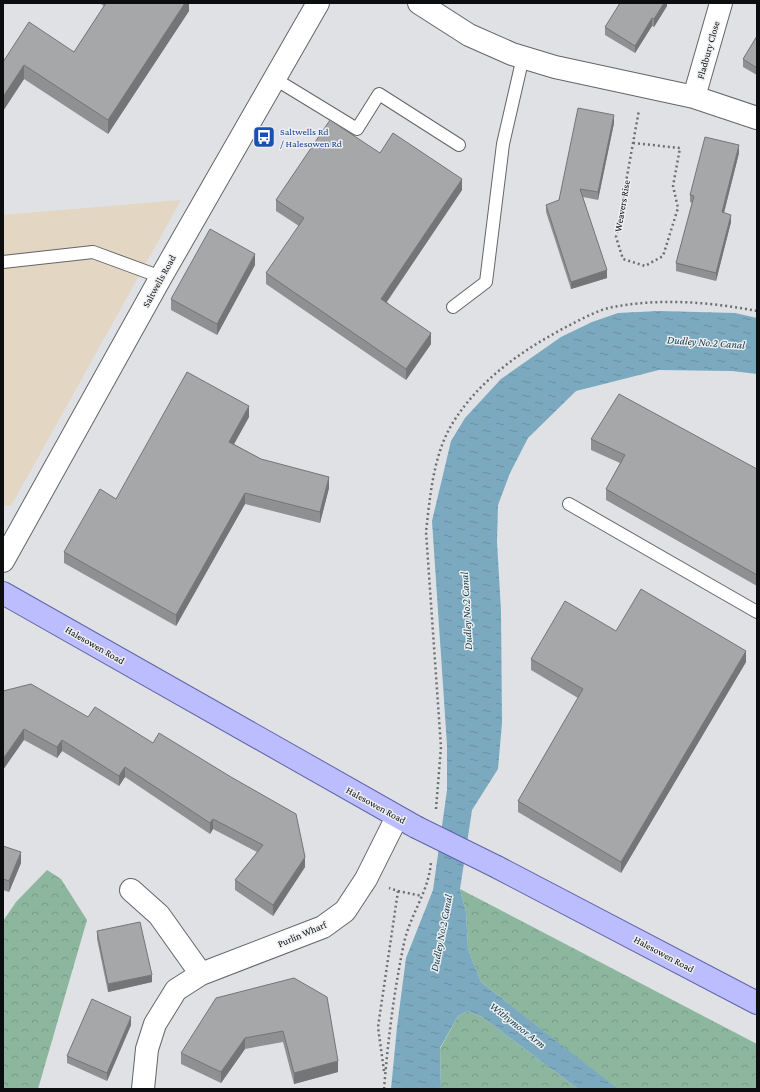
<svg xmlns="http://www.w3.org/2000/svg" width="760" height="1092" font-family="'Crimson Pro',serif">
<style>
.commercial{fill:#e3d6c2}
.forest{fill:url(#forest-crowns)}
.water{fill:url(#water-ripples)}
.lines{fill:none;stroke-linecap:round;stroke-linejoin:round}
.service-casing{stroke:#646567;stroke-width:14}
.minor-casing{stroke:#646567;stroke-width:24}
.tertiary-casing{stroke:#646567;stroke-width:24}
.primary-casing{stroke:#6063ab;stroke-width:24}
.path{stroke:#6d6e70;stroke-width:2.5;stroke-dasharray:2 3;stroke-linecap:butt}
.service{stroke:#fff;stroke-width:12}
.minor{stroke:#fff;stroke-width:22}
.tertiary{stroke:#fff;stroke-width:22}
.primary{stroke:#bbbdff;stroke-width:22}
.primary-bridge-casing{stroke:#6063ab;stroke-width:24;stroke-linecap:butt}
.primary-bridge{stroke:#bbbdff;stroke-width:22}
.wall{fill:#8e9091}
.shaded-wall{fill:#747576}
.building{fill:#a5a7a9;stroke:#747576}
.labels{text-anchor:middle;dominant-baseline:central;stroke-width:3;stroke-linejoin:round;paint-order:stroke}
.street-label{font-size:10px;fill:#0c0d0e;stroke:#edeff1}
.transit-label{font-size:10px;fill:#164399;stroke:#edeff1;text-anchor:start}
.water-label{font-size:11px;font-style:italic;fill:#0f3848;stroke:#edeff1}
</style>
<defs>
<pattern id="forest-crowns" width="20" height="18" patternUnits="userSpaceOnUse"><rect width="20" height="18" fill="#8cb79e"/><path d="M2 6a3 3 0 1 1 6 0M12 15a3 3 0 1 1 6 0" fill="none" stroke="#789c87"/></pattern>
<pattern id="water-ripples" width="26" height="14" patternUnits="userSpaceOnUse"><rect width="26" height="14" fill="#7ba9bf"/><path d="M2 4q2-2 4 0t4 0M15 11q2-2 4 0t4 0" fill="none" stroke="#6990a3"/></pattern>
</defs>
<rect width="100%" height="100%" fill="#e0e1e4"/>
<path class="commercial" d="M 181,200 L 11,506 L 3,505 L 3,215 Z"/>
<path class="forest" d="M 47,870 L 61,879 L 87,920 L 38,1089 L 3,1089 L 3,921 L 16,902 Z
M 460,889 L 757,1044 L 757,1089 L 617,1089 L 481,982 L 468,949 L 466,912 Z
M 468,1011 L 482,1017 L 578,1089 L 441,1089 L 440,1049 L 458,1016 Z"/>
<path class="water" d="M 659,311 L 735,313 L 757,318 L 757,374 L 732,371 L 659,370 L 576,391 L 528,438 L 510,473 L 498,505 L 497,542 L 501,611 L 502,723 L 498,769 L 472,810 L 460,889 L 466,912 L 468,949 L 481,982 L 618,1089 L 578,1089 L 482,1017 L 468,1011 L 458,1016 L 440,1048 L 441,1089 L 391,1089 L 397,1027 L 406,958 L 433,890 L 447,790 L 447,745 L 432,521 L 451,441 L 465,418 L 501,379 L 561,337 L 592,322 L 618,313 Z"/>
<g class="lines">
<g class="service-casing">
<path id="service" d="M 275,79 L 357,129 L 379,94 L 459,145
M 3,262 L 93,252 L 161,277
M 453,307 L 486,282 L 503,144 L 523,57
M 569,504 L 757,612"/>
</g>
<g class="minor-casing">
<path id="minor" d="M 419,3 L 469,35 L 512,54 L 555,67 L 694,97 L 757,118
M 694,97 L 721,3
M 131,890 L 159,915 L 201,974
M 143,1089 L 147,1049 L 155,1024 L 176,990 L 201,974 L 323,927 L 345,911 L 366,879 L 397,817"/>
</g>
<g class="tertiary-casing">
<path id="tertiary" d="M 3,561 L 161,277 L 318,3"/>
</g>
<g class="primary-casing">
<path id="primary" d="M 3,593 L 416,827
M 497,867 L 757,1003"/>
</g>
<path class="path" d="M 633,143 L 680,148 L 673,186 L 678,208 L 663,256 L 645,266 L 623,259 L 616,237 L 639,110
M 436,809 L 441,747 L 426,532 C 430,497 433,456 452,424 C 479,380 521,351 566,327 C 580,320 597,310 613,307 C 660,298 710,302 757,311
M 398,891 L 422,896
M 384,1071 L 378,1027 L 398,891 L 389,888
M 384,1089 C 388,1040 394,991 404,943 C 410,915 429,891 431,862"/>
<use href="#service" class="service"/>
<use href="#minor" class="minor"/>
<use href="#tertiary" class="tertiary"/>
<use href="#primary" class="primary"/>
<g class="primary-bridge-casing">
<path id="primary-bridge" d="M 416,827 L 497,867"/>
</g>
<use href="#primary-bridge" class="primary-bridge"/>
</g>
<path class="wall" d="M 99,3 L 189,3 L 189,11 L 108,134 L 24,79 L 3,111 L 3,62 L 74,52 L 104,6 Z
M 667,3 L 667,6 L 654,27 L 652,26 L 635,53 L 605,35 L 605,27 Z
M 757,36 L 757,75 L 743,67 L 743,59 Z
M 614,123 L 598,200 L 583,197 L 607,278 L 571,289 L 546,212 L 546,205 L 559,200 Z
M 380,153 L 462,190 L 387,302 L 431,344 L 406,380 L 266,284 L 266,273 L 299,226 L 276,211 L 276,200 Z
M 739,153 L 724,213 L 731,222 L 716,281 L 676,271 L 676,263 L 692,203 L 690,202 L 690,195 Z
M 255,265 L 217,335 L 171,310 L 171,299 Z
M 249,417 L 234,444 L 261,459 L 329,488 L 320,523 L 245,504 L 176,626 L 64,563 L 64,552 L 116,499 Z
M 591,439 L 757,469 L 757,586 L 606,500 L 606,489 L 620,463 L 591,450 Z
M 616,631 L 746,662 L 621,873 L 518,812 L 518,801 L 578,698 L 531,670 L 531,659 Z
M 3,691 L 305,867 L 273,916 L 235,890 L 235,880 L 257,852 L 213,829 L 210,834 L 125,777 L 119,786 L 62,751 L 57,758 L 24,740 Z
M 3,846 L 21,863 L 9,892 L 3,890 Z
M 97,931 L 152,982 L 108,992 L 97,939 Z
M 294,978 L 338,1072 L 294,1084 L 283,1042 L 245,1049 L 221,1083 L 181,1064 L 181,1053 Z
M 131,1025 L 107,1081 L 67,1063 L 67,1056 Z"/>
<path class="shaded-wall" d="M 185,3 L 189,3 L 189,11 L 108,134 L 108,120 Z
M 664,3 L 667,3 L 667,6 L 654,27 L 654,19 Z
M 652,18 L 652,26 L 635,53 L 635,46 Z
M 24,65 L 24,79 L 3,111 L 3,97 Z
M 614,115 L 614,123 L 598,200 L 598,192 Z
M 739,145 L 739,153 L 722,220 L 722,212 Z
M 462,179 L 462,190 L 381,310 L 381,299 Z
M 731,215 L 731,222 L 716,281 L 716,273 Z
M 255,254 L 255,265 L 217,335 L 217,324 Z
M 607,270 L 607,278 L 571,289 L 571,282 Z
M 431,333 L 431,344 L 406,380 L 406,369 Z
M 249,406 L 249,417 L 229,453 L 229,442 Z
M 329,477 L 329,488 L 320,523 L 320,512 Z
M 245,493 L 245,504 L 176,626 L 176,615 Z
M 746,651 L 746,662 L 621,873 L 621,862 Z
M 24,729 L 24,740 L 3,770 L 3,759 Z
M 62,740 L 62,751 L 57,758 L 57,747 Z
M 125,767 L 125,777 L 119,786 L 119,776 Z
M 213,819 L 213,829 L 210,834 L 210,823 Z
M 21,852 L 21,863 L 9,892 L 9,881 Z
M 305,857 L 305,867 L 273,916 L 273,905 Z
M 152,975 L 152,982 L 108,992 L 108,984 Z
M 131,1017 L 131,1025 L 107,1081 L 107,1073 Z
M 245,1038 L 245,1049 L 221,1083 L 221,1072 Z
M 338,1061 L 338,1072 L 294,1084 L 294,1073 Z"/>
<path class="building" d="M 106,3 L 185,3 L 108,120 L 24,65 L 3,97 L 3,62 L 29,22 L 74,52 Z
M 620,3 L 664,3 L 654,19 L 652,18 L 635,46 L 605,27 Z
M 757,36 L 757,68 L 743,59 Z
M 578,108 L 614,115 L 598,192 L 580,189 L 607,270 L 571,282 L 546,205 L 559,200 Z
M 330,120 L 380,153 L 393,133 L 462,179 L 381,299 L 431,333 L 406,369 L 266,273 L 304,218 L 276,200 Z
M 705,137 L 739,145 L 722,212 L 731,215 L 716,273 L 676,263 L 694,196 L 690,195 Z
M 210,229 L 255,254 L 217,324 L 171,299 Z
M 187,372 L 249,406 L 229,442 L 261,459 L 329,477 L 320,512 L 245,493 L 176,615 L 64,552 L 100,489 L 116,499 Z
M 619,394 L 757,469 L 757,575 L 606,489 L 625,455 L 591,439 Z
M 641,589 L 746,651 L 621,862 L 518,801 L 583,689 L 531,659 L 565,601 L 616,631 Z
M 31,684 L 88,717 L 95,707 L 153,743 L 159,733 L 231,777 L 296,814 L 305,857 L 273,905 L 235,880 L 263,845 L 213,819 L 210,823 L 125,767 L 119,776 L 62,740 L 57,747 L 24,729 L 3,759 L 3,691 Z
M 3,846 L 21,852 L 9,881 L 3,879 Z
M 140,922 L 152,975 L 108,984 L 97,931 Z
M 294,978 L 327,997 L 338,1061 L 294,1073 L 283,1031 L 245,1038 L 221,1072 L 181,1053 L 216,998 Z
M 92,999 L 131,1017 L 107,1073 L 67,1056 Z"/>
<defs>
<g id="bus-square" transform="scale(1.15)"><rect x="-9" y="-9" width="18" height="18" rx="4" fill="#1a4fb4" stroke="#edeff1"/><path d="M-5-6H5V4H4V6H2V4H-2V6H-4V4H-5ZM-3.5-4V0h7V-4ZM-3.5 1.2v1.5H-2V1.2ZM2 1.2v1.5H3.5V1.2Z" fill="#fff"/></g>
</defs>
<g fill-rule="evenodd">
<use href="#bus-square" x="264" y="137"/>
</g>
<g class="labels">
<g class="street-label">
<text transform="translate(708 50) rotate(-74)">Fladbury Close</text>
<text transform="translate(622 206) rotate(-80)">Weavers Rise</text>
<text transform="translate(159 281) rotate(-61)">Saltwells Road</text>
<text transform="translate(95 645) rotate(30)">Halesowen Road</text>
<text transform="translate(376 805) rotate(29)">Halesowen Road</text>
<text transform="translate(302 934) rotate(-23)">Purlin Wharf</text>
<text transform="translate(664 954) rotate(28)">Halesowen Road</text>
</g>
<g class="transit-label">
<text x="280" y="131">Saltwells Rd<tspan x="280" dy="12">/ Halesowen Rd</tspan></text>
</g>
<g class="water-label">
<text transform="translate(706 342) rotate(4)">Dudley No.2 Canal</text>
<text transform="translate(466 611) rotate(-93)">Dudley No.2 Canal</text>
<text transform="translate(441 933) rotate(-79)">Dudley No.2 Canal</text>
<text transform="translate(518 1025) rotate(38)">Withymoor Arm</text>
</g>
</g>
<rect width="760" height="1092" fill="none" stroke="#0c0d0e" stroke-width="8"/>
</svg>
